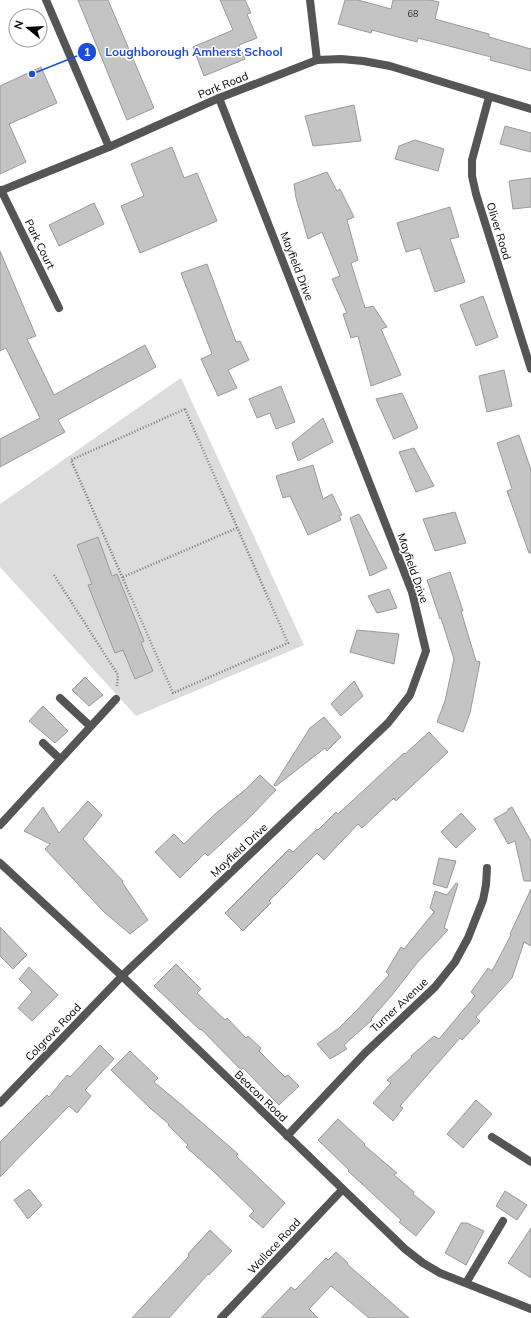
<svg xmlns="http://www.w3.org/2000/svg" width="531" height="1318" font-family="Mulish,sans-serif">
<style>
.green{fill:#dcdcdc}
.building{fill:#c4c4c4;stroke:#999}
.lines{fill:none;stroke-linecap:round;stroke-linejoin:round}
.path{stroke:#777;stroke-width:2.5;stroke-dasharray:1 2;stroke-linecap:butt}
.service{stroke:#555;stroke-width:8}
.minor{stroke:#555;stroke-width:8}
.tertiary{stroke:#555;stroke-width:8}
.labels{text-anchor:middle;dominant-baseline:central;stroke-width:3;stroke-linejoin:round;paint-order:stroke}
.number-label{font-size:9px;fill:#313131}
.street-label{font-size:11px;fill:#000;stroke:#fff}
.leader{fill:none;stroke:#1d4ed8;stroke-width:1.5}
.callout-dot{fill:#1d4ed8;stroke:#fff;stroke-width:1.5}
.mark-label{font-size:12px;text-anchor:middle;font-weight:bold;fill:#fff}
.callout-label{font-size:12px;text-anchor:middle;font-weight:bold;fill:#1d4ed8;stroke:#fff;stroke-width:3;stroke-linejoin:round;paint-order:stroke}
</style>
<rect width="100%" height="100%" fill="#fff"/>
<path class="green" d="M 181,378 L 304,645 L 136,716 L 0,567 L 0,504 Z"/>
<path class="building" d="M 78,0 L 108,0 L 154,108 L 127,120 Z
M 220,0 L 245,0 L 251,13 L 247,14 L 257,38 L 239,45 L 245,59 L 204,76 L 193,47 L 233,30 Z
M 345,0 L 358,0 L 391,9 L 393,0 L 430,0 L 439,2 L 435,19 L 489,34 L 489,37 L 531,49 L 531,71 L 490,60 L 491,57 L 418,38 L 417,42 L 372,30 L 371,33 L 338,24 Z
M 41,67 L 57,103 L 9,124 L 26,162 L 0,174 L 0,86 Z
M 354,105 L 361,141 L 313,146 L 305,116 Z
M 505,126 L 531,133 L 531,152 L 500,144 Z
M 415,140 L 444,149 L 438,171 L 395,159 L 399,146 Z
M 172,147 L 184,178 L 197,173 L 217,221 L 140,253 L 121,206 L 144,196 L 131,164 Z
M 327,172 L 337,191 L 340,189 L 354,217 L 347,220 L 358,260 L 351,263 L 365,308 L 373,306 L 387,327 L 381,329 L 401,375 L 371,386 L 358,336 L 351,338 L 343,314 L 347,313 L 332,279 L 340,276 L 322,232 L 308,239 L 296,198 L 294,184 Z
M 531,178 L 531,207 L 513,209 L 509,181 Z
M 94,203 L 104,224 L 59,246 L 49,225 Z
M 450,207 L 459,237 L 450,239 L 465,282 L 435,292 L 420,248 L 406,252 L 397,223 Z
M 0,251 L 36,336 L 27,339 L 54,395 L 145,345 L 156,367 L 58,420 L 65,432 L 0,467 L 0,439 L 40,418 L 6,348 L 0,351 Z
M 207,264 L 236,342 L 240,341 L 249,360 L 228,370 L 237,388 L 218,396 L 201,359 L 212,354 L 181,273 Z
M 483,296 L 498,337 L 476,346 L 460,305 Z
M 504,370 L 512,406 L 487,412 L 479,376 Z
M 281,386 L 295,422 L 276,429 L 270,413 L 257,418 L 249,399 Z
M 402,393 L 418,428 L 394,439 L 376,399 Z
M 323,418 L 333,442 L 298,461 L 292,443 Z
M 519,435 L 531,470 L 531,553 L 529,553 L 507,491 L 512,489 L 497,443 Z
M 414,448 L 434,486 L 416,492 L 399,452 Z
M 313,465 L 323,499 L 332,494 L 342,515 L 339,516 L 341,520 L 308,535 L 290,496 L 283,498 L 276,476 Z
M 455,512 L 466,543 L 435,551 L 423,519 Z
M 359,514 L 387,568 L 370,576 L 350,518 Z
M 98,537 L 112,576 L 117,574 L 144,641 L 141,643 L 153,671 L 135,679 L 123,650 L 115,653 L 88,585 L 92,584 L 77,545 Z
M 450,572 L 463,611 L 461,611 L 476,661 L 480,662 L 470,713 L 463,732 L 437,722 L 445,701 L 454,659 L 441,618 L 440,619 L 427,580 Z
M 389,589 L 397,608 L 377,613 L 368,596 Z
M 357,630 L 399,634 L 394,664 L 350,652 Z
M 85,677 L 103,695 L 89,706 L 72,690 Z
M 354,681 L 363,696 L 341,716 L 331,704 Z
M 43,706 L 68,731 L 55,743 L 29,721 Z
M 324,717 L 341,737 L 327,751 L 325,748 L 276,786 L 274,785 L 310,728 Z
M 429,732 L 448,752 L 396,801 L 394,798 L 362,828 L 358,824 L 324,860 L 317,853 L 269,901 L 271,903 L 243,931 L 225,913 L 289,849 L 293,852 L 317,829 L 318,830 L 336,812 L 338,814 L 404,753 L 405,754 Z
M 260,775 L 276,790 L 248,819 L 208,856 L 205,853 L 180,878 L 155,852 L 174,834 L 184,844 L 215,814 L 246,789 Z
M 88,801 L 102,815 L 83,839 L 123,881 L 122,882 L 148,920 L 130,934 L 104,912 L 45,849 L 50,844 L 24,831 L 43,807 L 59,833 Z
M 512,807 L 531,841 L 531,881 L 524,881 L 515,841 L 508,844 L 494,819 L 508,811 L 508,809 Z
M 461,813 L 476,829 L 456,848 L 441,832 Z
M 439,858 L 456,861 L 447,888 L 433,884 Z
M 456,883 L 458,884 L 444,928 L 448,930 L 417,963 L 392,995 L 371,1019 L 372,1020 L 344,1045 L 347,1049 L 330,1059 L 317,1044 L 339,1028 L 357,1010 L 389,975 L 386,972 L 401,947 L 404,949 L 434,912 L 430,908 L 435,891 L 447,895 Z
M 531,889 L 531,946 L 524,942 L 512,978 L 476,1017 L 480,1021 L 462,1040 L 460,1038 L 400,1106 L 403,1108 L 393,1121 L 373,1103 L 391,1083 L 387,1080 L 412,1057 L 411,1056 L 434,1036 L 439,1039 L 475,996 L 471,992 L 488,968 L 492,971 L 511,935 L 510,934 Z
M 0,927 L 27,955 L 13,969 L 0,956 Z
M 176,964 L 201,989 L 197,993 L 225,1020 L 227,1018 L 246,1038 L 248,1036 L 261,1048 L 259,1051 L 285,1077 L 288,1075 L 299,1086 L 279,1105 L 243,1068 L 241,1070 L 201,1029 L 200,1030 L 154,986 Z
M 29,967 L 58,995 L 32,1021 L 18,1008 L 32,992 L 19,979 Z
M 100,1045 L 114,1059 L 85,1090 L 91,1096 L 77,1113 L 69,1106 L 0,1177 L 0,1142 L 47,1095 L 49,1097 L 67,1075 L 70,1077 Z
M 130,1051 L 158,1078 L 154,1082 L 183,1106 L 238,1154 L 236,1156 L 285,1203 L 263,1228 L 249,1216 L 254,1211 L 212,1170 L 186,1147 L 188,1145 L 168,1125 L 169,1124 L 151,1109 L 111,1070 Z
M 476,1100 L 492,1114 L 463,1148 L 447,1134 Z
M 338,1119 L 365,1144 L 364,1145 L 397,1173 L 394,1175 L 414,1192 L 413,1194 L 435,1212 L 416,1236 L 399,1222 L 401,1220 L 348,1171 L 349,1170 L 318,1140 Z
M 29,1189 L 42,1205 L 28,1219 L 14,1200 Z
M 505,1191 L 527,1205 L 517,1220 L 496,1206 Z
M 461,1223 L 467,1223 L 484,1231 L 466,1265 L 445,1253 Z
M 531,1228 L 531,1278 L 508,1263 Z
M 210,1230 L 232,1251 L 209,1275 L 208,1274 L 169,1318 L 132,1318 L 189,1256 L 188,1254 Z
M 336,1252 L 348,1263 L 347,1264 L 409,1318 L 369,1318 L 331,1286 L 309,1309 L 318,1318 L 261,1318 L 291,1287 L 295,1290 L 326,1258 L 328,1260 Z"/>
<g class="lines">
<path class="path" d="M 185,409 L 288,643 L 173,693 L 71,460 Z
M 54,575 L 118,675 L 117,686
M 123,577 L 237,528"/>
<path class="service" d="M 60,698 L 90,726
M 43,743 L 60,759
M 0,825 L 116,699
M 492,1137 L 531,1162
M 466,1283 L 503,1221"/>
<path class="minor" d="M 46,0 L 109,147
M 310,0 L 317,60
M 489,97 L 472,160 L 472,176 L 476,194 L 531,369
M 1,190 L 59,308
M 0,1103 L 122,976 L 388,723 L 410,695 L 426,651 L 412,592 L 219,98
M 287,1136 L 365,1053 L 435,987 L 455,962 L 468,938 L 483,900 L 486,885 L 487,868
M 221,1318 L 342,1190"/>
<path class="tertiary" d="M 0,191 L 109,147 L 219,98 L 317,60 L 341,59 L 363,61 L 390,66 L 531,109
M 0,863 L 122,976 L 405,1249 L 423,1263 L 440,1273 L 531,1309"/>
</g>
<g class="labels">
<g class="number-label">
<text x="413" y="13">68</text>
</g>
<g class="street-label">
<text transform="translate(223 85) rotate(-22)">Park Road</text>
<text transform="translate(499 231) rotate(73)">Oliver Road</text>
<text transform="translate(40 244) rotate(64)">Park Court</text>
<text transform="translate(297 266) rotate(69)">Mayfield Drive</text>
<text transform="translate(413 568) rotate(71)">Mayfield Drive</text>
<text transform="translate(239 850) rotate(-43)">Mayfield Drive</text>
<text transform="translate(399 1005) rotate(-43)">Turner Avenue</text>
<text transform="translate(53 1032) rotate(-46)">Colgrove Road</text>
<text transform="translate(261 1096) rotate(44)">Beacon Road</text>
<text transform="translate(274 1246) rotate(-47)">Wallace Road</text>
</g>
</g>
<path class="leader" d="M32 74L87 52"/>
<g class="callout-dot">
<circle cx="32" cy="74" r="4"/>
<circle cx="87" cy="52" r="10"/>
</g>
<g class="mark-label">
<text x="87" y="56">1</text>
</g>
<g class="callout-label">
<text x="194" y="56">Loughborough Amherst School</text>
</g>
<g transform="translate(28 28) rotate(288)"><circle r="19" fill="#ffffff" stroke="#999999"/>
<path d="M0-3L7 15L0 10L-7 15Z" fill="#000000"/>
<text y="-6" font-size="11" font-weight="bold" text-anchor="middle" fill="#000000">N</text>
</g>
</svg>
